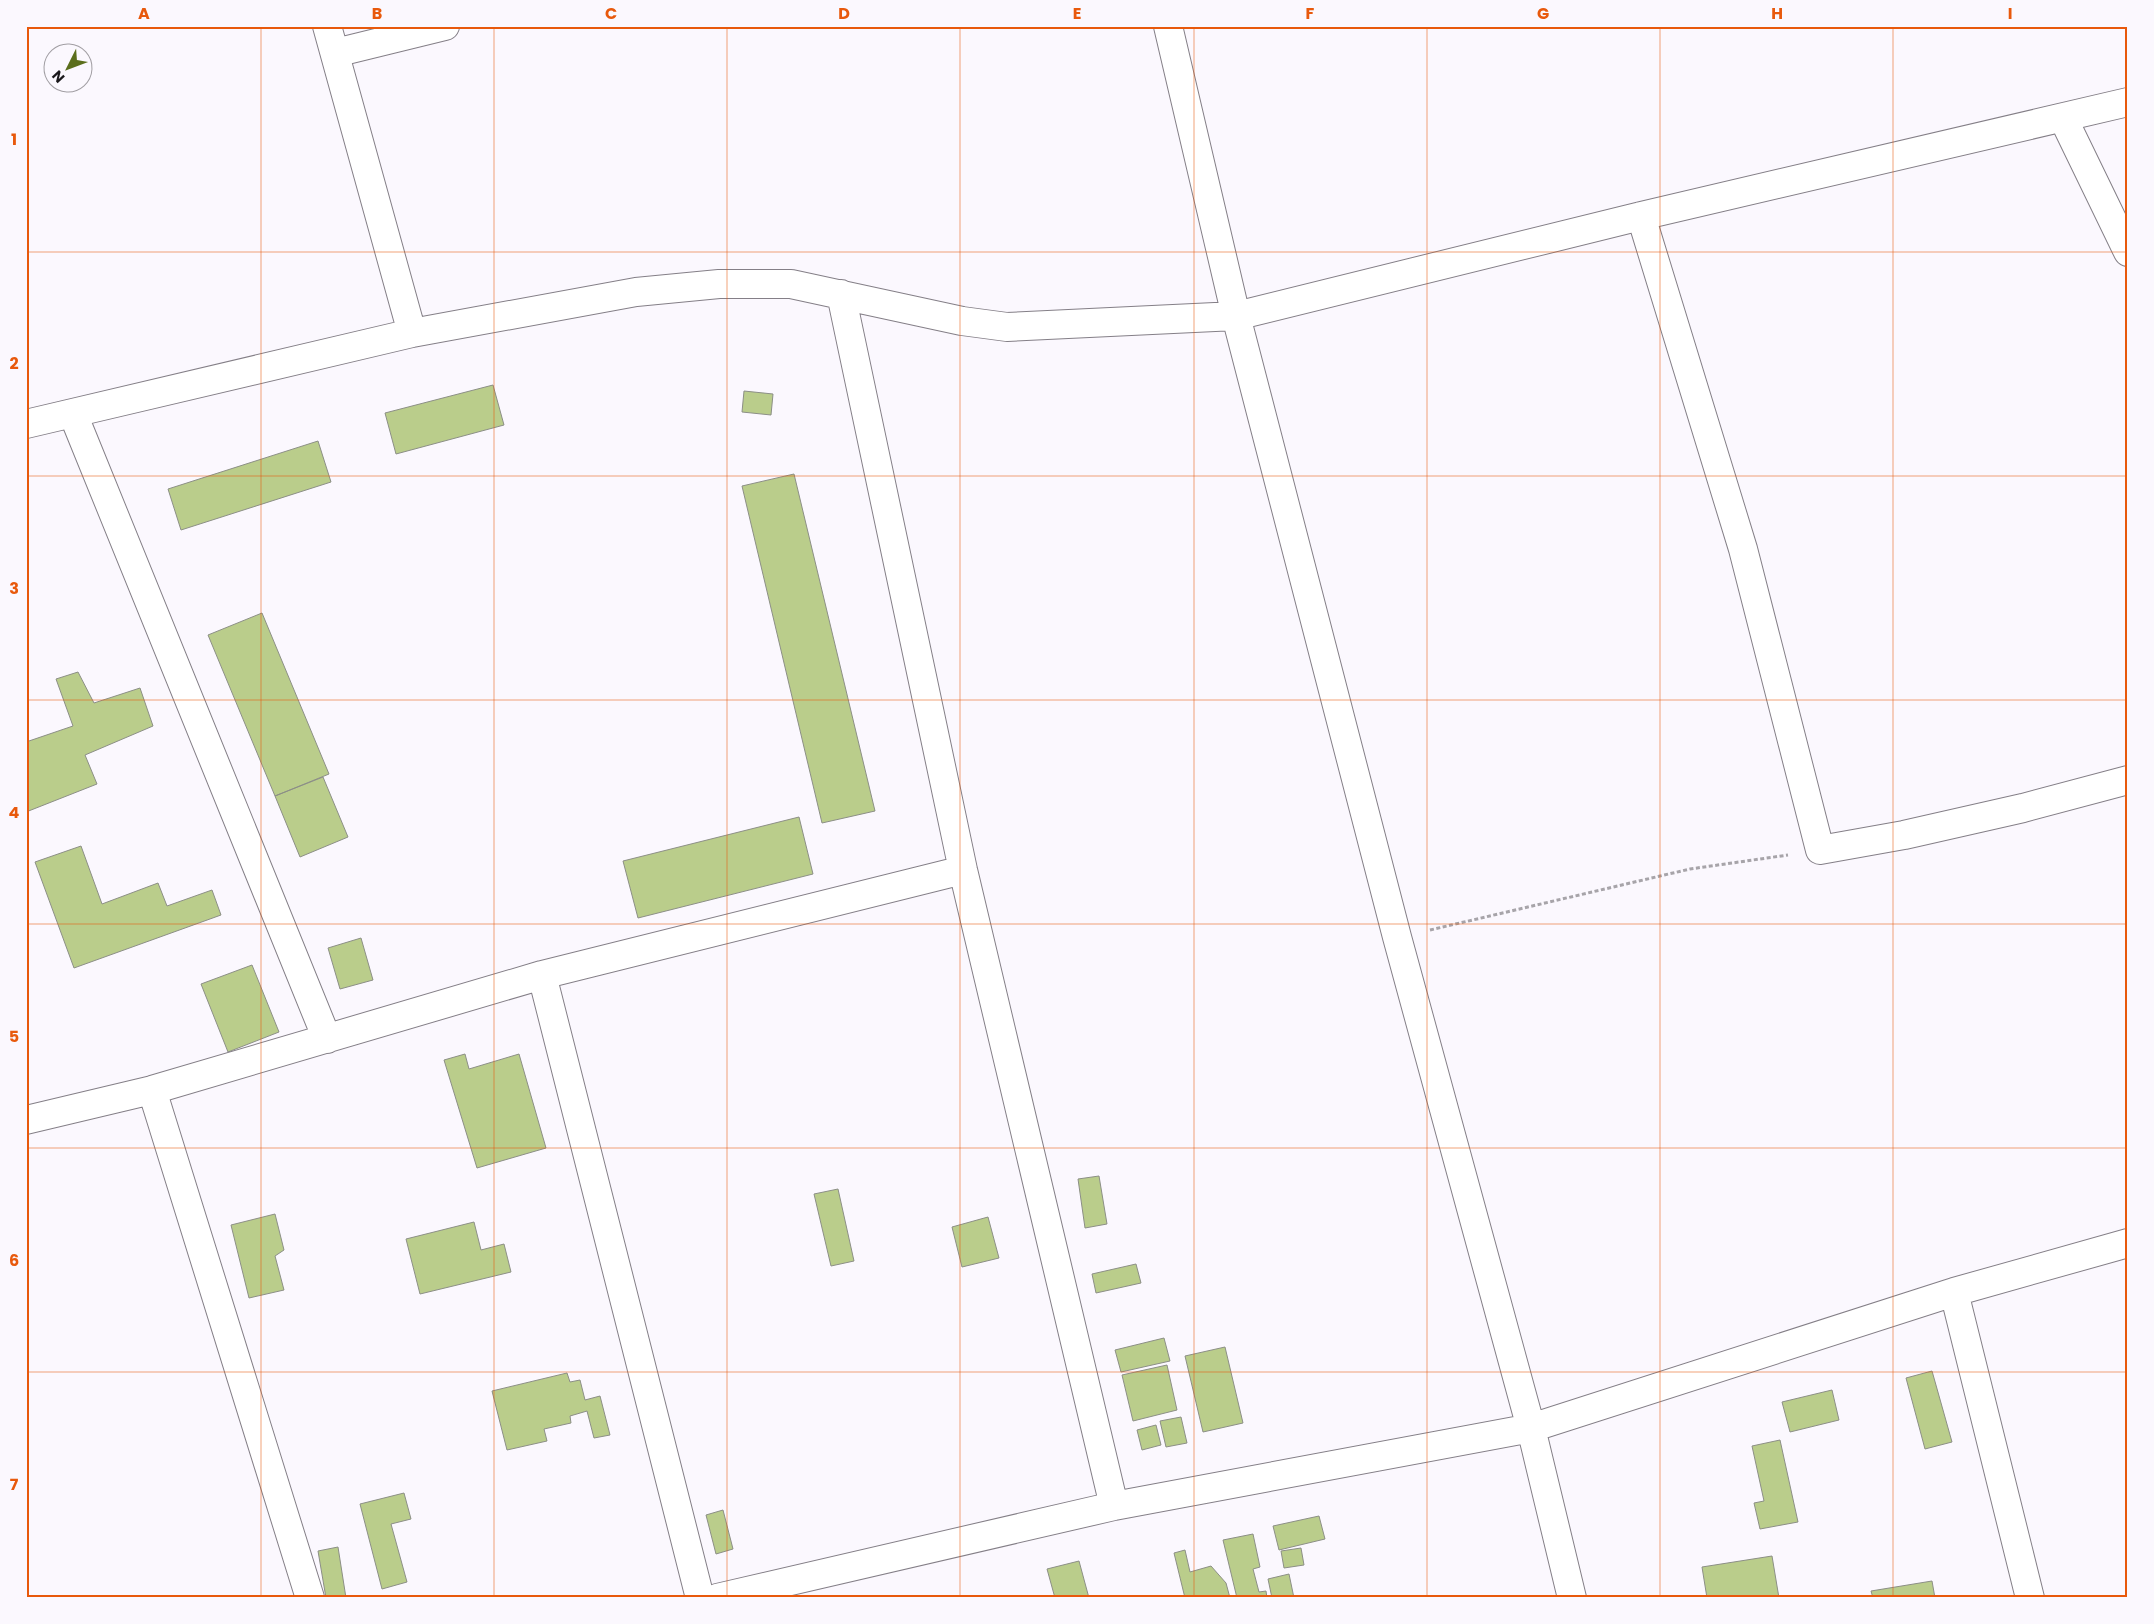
<svg xmlns="http://www.w3.org/2000/svg" width="2154" height="1624" font-family="Poppins,sans-serif">
<style>
.building{fill:#bacd8b;stroke:#8c8f86}
.lines{fill:none;stroke-linecap:round;stroke-linejoin:round}
.minor-casing{stroke:#847f87;stroke-width:30}
.path{stroke:#a7a4a9;stroke-width:3;stroke-dasharray:4 2.5;stroke-linecap:butt}
.minor{stroke:#fff;stroke-width:28}
.grid{fill:none;stroke:#e8590c;stroke-width:1;stroke-opacity:0.55}
.neatline{fill:none;stroke:#e8590c;stroke-width:2}
.grid-label{font-size:16px;text-anchor:middle;font-weight:bold;fill:#e8590c}
</style>
<rect width="100%" height="100%" fill="#fbf8fe"/>
<path class="building" d="M 493,385 L 504,425 L 396,454 L 385,413 Z
M 744,391 L 773,394 L 771,415 L 742,412 Z
M 318,441 L 331,482 L 181,530 L 168,489 Z
M 794,474 L 875,811 L 822,823 L 742,486 Z
M 262,613 L 329,774 L 275,796 L 208,635 Z
M 78,672 L 94,703 L 140,688 L 153,726 L 85,755 L 97,784 L 26,812 L 26,742 L 73,726 L 56,679 Z
M 323,777 L 348,837 L 300,857 L 275,796 Z
M 799,817 L 813,874 L 638,918 L 623,861 Z
M 81,846 L 102,904 L 158,883 L 167,906 L 212,890 L 221,915 L 74,968 L 35,862 Z
M 361,938 L 373,980 L 340,989 L 328,948 Z
M 252,965 L 279,1032 L 228,1052 L 201,984 Z
M 465,1054 L 469,1069 L 519,1054 L 546,1148 L 477,1168 L 444,1060 Z
M 1099,1176 L 1107,1224 L 1085,1228 L 1078,1179 Z
M 838,1189 L 854,1261 L 831,1266 L 814,1194 Z
M 275,1214 L 284,1250 L 275,1256 L 284,1290 L 249,1298 L 231,1225 Z
M 988,1217 L 999,1258 L 962,1267 L 952,1227 Z
M 474,1222 L 481,1250 L 504,1244 L 511,1272 L 420,1294 L 406,1239 Z
M 1136,1264 L 1141,1283 L 1096,1293 L 1092,1274 Z
M 1164,1338 L 1170,1361 L 1121,1372 L 1115,1350 Z
M 1225,1347 L 1243,1423 L 1203,1432 L 1185,1356 Z
M 1167,1365 L 1177,1410 L 1133,1421 L 1122,1375 Z
M 1932,1371 L 1952,1442 L 1925,1449 L 1906,1378 Z
M 567,1373 L 570,1382 L 580,1380 L 585,1400 L 600,1396 L 610,1435 L 594,1438 L 587,1411 L 570,1416 L 571,1423 L 544,1429 L 547,1441 L 507,1450 L 492,1391 Z
M 1832,1390 L 1839,1420 L 1790,1432 L 1782,1402 Z
M 1181,1417 L 1187,1443 L 1166,1447 L 1160,1421 Z
M 1156,1425 L 1161,1445 L 1142,1450 L 1137,1430 Z
M 1780,1440 L 1798,1522 L 1760,1529 L 1754,1503 L 1764,1501 L 1752,1446 Z
M 404,1493 L 411,1519 L 391,1524 L 407,1582 L 382,1589 L 360,1504 Z
M 723,1510 L 733,1549 L 716,1554 L 706,1515 Z
M 1319,1516 L 1325,1539 L 1279,1550 L 1273,1526 Z
M 1253,1534 L 1260,1567 L 1253,1569 L 1259,1592 L 1266,1591 L 1267,1598 L 1237,1598 L 1223,1540 Z
M 338,1547 L 346,1598 L 326,1598 L 318,1551 Z
M 1301,1548 L 1304,1565 L 1284,1568 L 1281,1551 Z
M 1185,1550 L 1190,1572 L 1211,1566 L 1226,1583 L 1230,1598 L 1185,1598 L 1174,1553 Z
M 1772,1556 L 1779,1598 L 1707,1598 L 1702,1567 Z
M 1079,1561 L 1089,1598 L 1055,1598 L 1047,1569 Z
M 1289,1574 L 1294,1598 L 1272,1598 L 1268,1579 Z
M 1932,1581 L 1935,1598 L 1873,1598 L 1871,1591 Z"/>
<g class="lines">
<g class="minor-casing">
<path id="minor" d="M 327,26 L 412,333
M 1168,26 L 1236,316 L 1397,937 L 1531,1428 L 1572,1598
M 335,53 L 445,26
M 2063,118 L 2128,252
M 1641,216 L 1743,549 L 1820,850 L 1904,835 L 2023,808 L 2128,780
M 841,294 L 963,870 L 1114,1506
M 73,414 L 327,1039
M 26,424 L 412,333 L 636,292 L 719,284 L 791,284 L 962,321 L 1007,327 L 1236,316 L 1641,216 L 2128,102
M 542,975 L 700,1598
M 152,1090 L 310,1598
M 26,1120 L 152,1090 L 542,975 L 963,870
M 1954,1292 L 2030,1598
M 717,1598 L 1114,1506 L 1531,1428 L 1954,1292 L 2128,1243"/>
</g>
<path class="path" d="M 1430,930 L 1690,869 L 1788,855"/>
<use href="#minor" class="minor"/>
</g>
<path class="grid" d="M 261,26 L 261,1598M 494,26 L 494,1598M 727,26 L 727,1598M 960,26 L 960,1598M 1194,26 L 1194,1598M 1427,26 L 1427,1598M 1660,26 L 1660,1598M 1893,26 L 1893,1598M 26,252 L 2128,252M 26,476 L 2128,476M 26,700 L 2128,700M 26,924 L 2128,924M 26,1148 L 2128,1148M 26,1372 L 2128,1372"/>
<rect width="2154" height="1624" fill="none" stroke="#fbf8fe" stroke-width="55"/>
<g transform="translate(68 68) rotate(228)"><circle r="24" fill="#fbf8fe" stroke="#a19ea3"/>
<path d="M0-4L9 19L0 12L-9 19Z" fill="#5b6e1c"/>
<text y="-8" font-size="14" font-weight="bold" text-anchor="middle" fill="#1a181b">N</text>
</g>
<rect x="28" y="28" width="2098" height="1568" class="neatline"/>
<g class="grid-label">
<text x="144" y="19">A</text>
<text x="377" y="19">B</text>
<text x="611" y="19">C</text>
<text x="844" y="19">D</text>
<text x="1077" y="19">E</text>
<text x="1310" y="19">F</text>
<text x="1543" y="19">G</text>
<text x="1777" y="19">H</text>
<text x="2010" y="19">I</text>
<text x="14" y="145">1</text>
<text x="14" y="369">2</text>
<text x="14" y="594">3</text>
<text x="14" y="818">4</text>
<text x="14" y="1042">5</text>
<text x="14" y="1266">6</text>
<text x="14" y="1490">7</text>
</g>
</svg>
